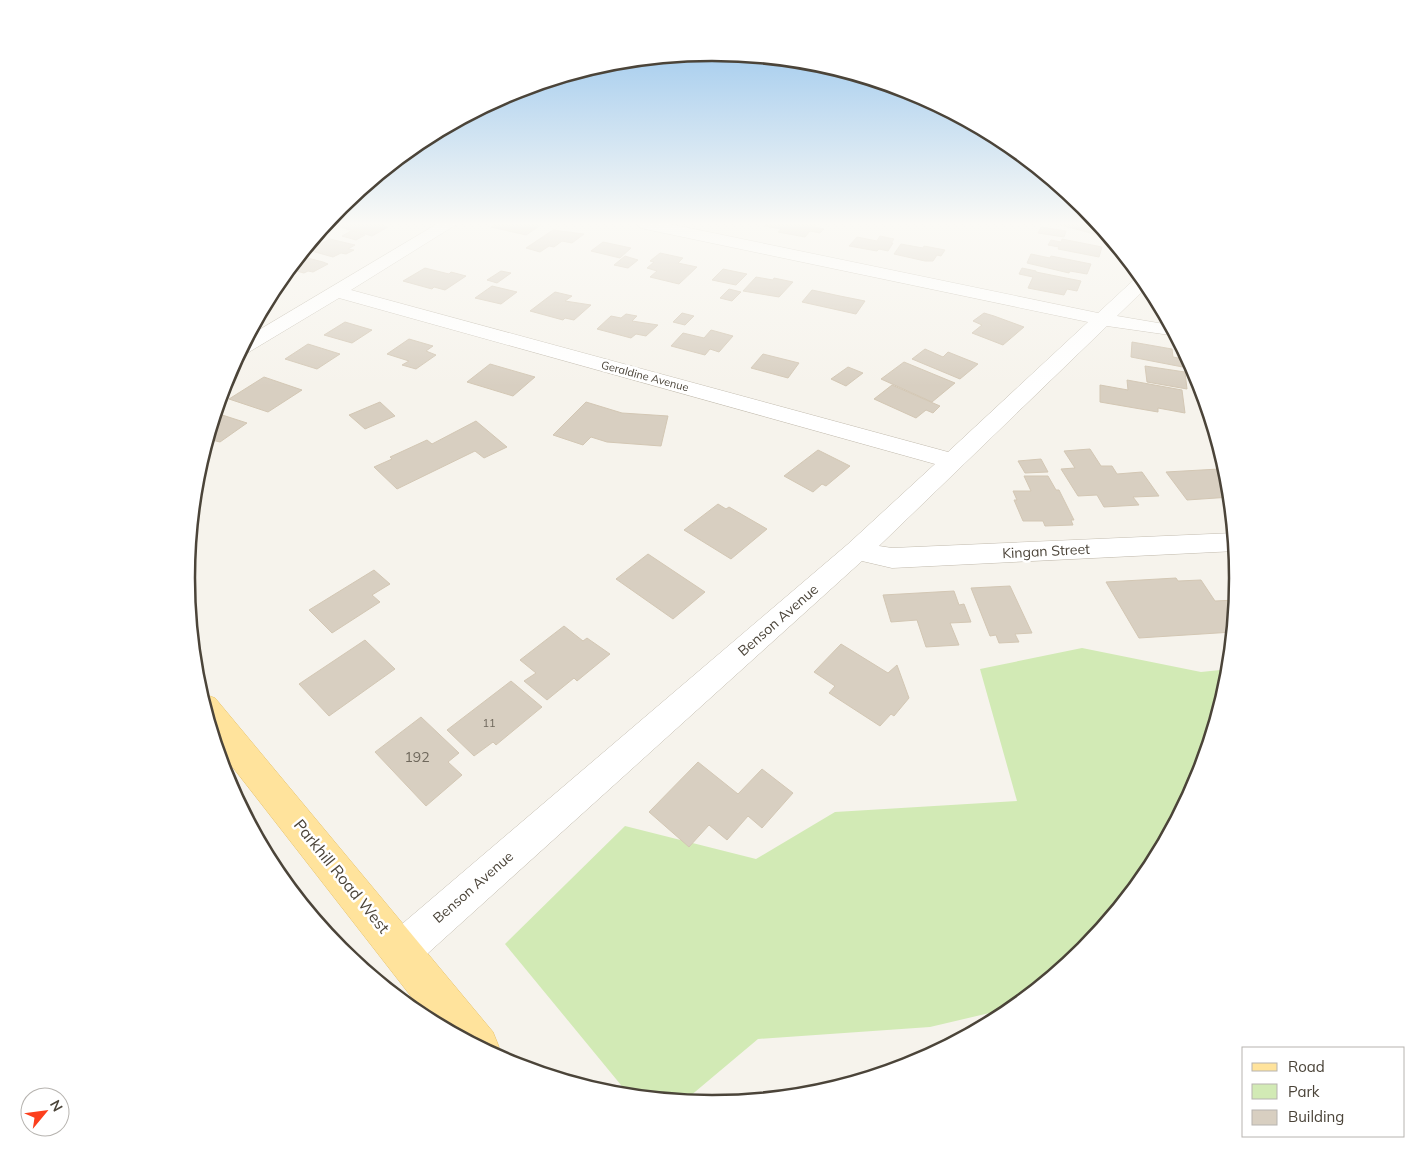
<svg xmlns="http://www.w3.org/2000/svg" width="1425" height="1157" font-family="Mulish,sans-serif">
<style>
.green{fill:#d2eab5}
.building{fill:#d8cfc1;stroke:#d3c7b4}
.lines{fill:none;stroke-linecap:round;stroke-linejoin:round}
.minor-casing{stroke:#c2bbae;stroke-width:1}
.major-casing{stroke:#e6c16a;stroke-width:1}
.minor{fill:#fff;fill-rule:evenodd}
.major{fill:#ffe39c;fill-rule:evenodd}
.labels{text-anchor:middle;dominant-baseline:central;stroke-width:5;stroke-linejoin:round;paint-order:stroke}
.far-street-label{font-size:11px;fill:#4b4439;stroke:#fff}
.number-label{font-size:11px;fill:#6e675b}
.street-label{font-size:14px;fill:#4b4439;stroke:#fff}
.near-number-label{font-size:14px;fill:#6e675b}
.near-street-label{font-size:16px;fill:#4b4439;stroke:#fff}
.rim{fill:none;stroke:#4b4439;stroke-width:2.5}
</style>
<rect width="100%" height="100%" fill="#f6f3ec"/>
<path class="green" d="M 1082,648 L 1201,672 L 1230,669 L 1228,681 L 1198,780 L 1150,871 L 1084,951 L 1015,1007 L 930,1027 L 758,1039 L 683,1102 L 630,1096 L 505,944 L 625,826 L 756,859 L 835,812 L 1017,801 L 980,669 Z"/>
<path class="building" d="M 340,224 L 379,224 L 388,227 L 372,236 L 362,233 L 360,234 L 365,235 L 356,240 L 342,236 L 351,231 L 357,232 L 337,226 Z
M 495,224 L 537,224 L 541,225 L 526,235 L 491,227 Z
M 766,224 L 816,224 L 814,227 L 824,229 L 820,233 L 810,231 L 805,237 L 778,232 L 781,229 L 765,226 Z
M 1057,224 L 1099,224 L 1101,227 L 1098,235 Z
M 1041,227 L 1066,231 L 1064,237 L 1038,233 Z
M 553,230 L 584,234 L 572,243 L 562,241 L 554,247 L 549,246 L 540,252 L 526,248 Z
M 880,236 L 894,239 L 891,243 L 893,243 L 888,251 L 879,249 L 877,251 L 849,246 L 857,237 L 877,241 Z
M 330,239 L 355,245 L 348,249 L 354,250 L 346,254 L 341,253 L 333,257 L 308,250 Z
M 1062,239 L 1102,247 L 1099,257 L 1058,249 L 1059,247 L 1048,245 L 1051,240 L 1061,242 Z
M 603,242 L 631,248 L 620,258 L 591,251 Z
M 901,244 L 923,248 L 924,246 L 945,250 L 941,256 L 937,255 L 933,261 L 925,261 L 894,254 Z
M 660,253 L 683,258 L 678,263 L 697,267 L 679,284 L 650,277 L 657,271 L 647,268 L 654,262 L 650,261 Z
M 1031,254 L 1050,258 L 1051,256 L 1091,264 L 1087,274 L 1070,271 L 1069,273 L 1027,263 Z
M 300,256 L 323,262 L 328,264 L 313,272 L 308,271 L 304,273 L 289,269 Z
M 625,256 L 638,260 L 628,268 L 614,265 Z
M 425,268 L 449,274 L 451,272 L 466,276 L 445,290 L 434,287 L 432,289 L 403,281 Z
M 1022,268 L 1036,271 L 1036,272 L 1081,281 L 1077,291 L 1067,289 L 1064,295 L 1028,288 L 1033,277 L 1019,274 Z
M 723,269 L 747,274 L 736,285 L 712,280 Z
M 501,271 L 511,273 L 497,283 L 487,280 Z
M 756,277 L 773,280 L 774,278 L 793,282 L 779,297 L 743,291 Z
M 492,286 L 517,292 L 501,304 L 475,298 Z
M 729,289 L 741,292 L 732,301 L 720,298 Z
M 812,290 L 840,296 L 865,301 L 856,314 L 802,302 Z
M 555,292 L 572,296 L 565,301 L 591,305 L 574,320 L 565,318 L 563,320 L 530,311 Z
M 682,313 L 694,316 L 685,325 L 673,322 Z
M 984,313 L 994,316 L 1024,327 L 1003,345 L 972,333 L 982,325 L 973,321 Z
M 626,314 L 637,316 L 632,321 L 658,325 L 646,336 L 636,334 L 631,338 L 597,329 L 611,316 L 621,318 Z
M 345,322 L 372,330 L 352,343 L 324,335 Z
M 711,330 L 733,336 L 719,352 L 710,349 L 705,355 L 671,346 L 683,333 L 704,338 Z
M 409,339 L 433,346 L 426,351 L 436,355 L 416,369 L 402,365 L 409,361 L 387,354 Z
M 1132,342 L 1172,349 L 1173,357 L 1189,360 L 1193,369 L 1131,357 Z
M 308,344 L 340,354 L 317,369 L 285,359 Z
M 925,349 L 943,357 L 948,352 L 978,364 L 960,379 L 912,359 Z
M 763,354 L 799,363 L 788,378 L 751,368 Z
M 904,362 L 955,383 L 932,402 L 881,379 Z
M 490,364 L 535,377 L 513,396 L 467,382 Z
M 1145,366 L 1185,372 L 1187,389 L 1147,382 Z
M 848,367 L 863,373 L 846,386 L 831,379 Z
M 264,377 L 302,390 L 268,412 L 229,399 Z
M 1127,380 L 1182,390 L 1185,413 L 1158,408 L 1158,412 L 1100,402 L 1100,385 L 1128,390 Z
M 892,385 L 933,403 L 940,406 L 933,413 L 926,410 L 916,418 L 874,399 Z
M 380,402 L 395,416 L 365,429 L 349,415 Z
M 586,402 L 622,413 L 668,416 L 661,446 L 607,442 L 591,437 L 583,445 L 553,435 Z
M 216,413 L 247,423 L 220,442 L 208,439 Z
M 476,421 L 507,447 L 484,458 L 475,451 L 397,489 L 374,467 L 392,459 L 390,457 L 427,440 L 432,444 Z
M 1090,449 L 1101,466 L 1112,466 L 1117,474 L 1142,472 L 1159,496 L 1133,497 L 1139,505 L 1104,507 L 1097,495 L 1078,496 L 1061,469 L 1075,468 L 1064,451 Z
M 818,450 L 850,466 L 826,486 L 822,484 L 813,492 L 784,476 Z
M 1041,459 L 1048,472 L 1025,473 L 1018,461 Z
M 1219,469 L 1229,480 L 1231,497 L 1187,500 L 1166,472 Z
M 1024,476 L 1048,476 L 1056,490 L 1059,490 L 1074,520 L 1071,520 L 1073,525 L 1045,526 L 1043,521 L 1023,521 L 1014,500 L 1017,500 L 1013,491 L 1031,491 Z
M 718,504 L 726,509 L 729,507 L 767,529 L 731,559 L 684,530 Z
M 648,554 L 705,592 L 673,619 L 616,579 Z
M 374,570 L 390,584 L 372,595 L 380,602 L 332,633 L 309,610 Z
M 1176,578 L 1178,581 L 1201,580 L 1215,601 L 1236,600 L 1233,632 L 1139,638 L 1106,582 Z
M 1010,586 L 1032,633 L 1015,634 L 1019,642 L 999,643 L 996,635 L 990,636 L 971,588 Z
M 954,591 L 959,605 L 964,604 L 971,622 L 950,623 L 959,645 L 926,647 L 917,620 L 891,622 L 883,595 Z
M 564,626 L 583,641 L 587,638 L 610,654 L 577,681 L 574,678 L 547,700 L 524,681 L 536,673 L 520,660 Z
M 365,640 L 395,669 L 329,716 L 299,684 Z
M 841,644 L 888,673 L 897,665 L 909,698 L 894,716 L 891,714 L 880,726 L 829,693 L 835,686 L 814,672 Z
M 511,681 L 542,707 L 496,745 L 493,742 L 474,756 L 447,730 Z
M 421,717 L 459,753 L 448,762 L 462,775 L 426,806 L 375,752 Z
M 698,762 L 738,794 L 762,769 L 793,793 L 762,828 L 748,816 L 727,840 L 709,825 L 689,847 L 649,812 Z"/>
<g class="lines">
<g class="minor-casing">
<path id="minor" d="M 437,224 L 457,224 L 351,290 L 948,452 L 1088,322 L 645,229 L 639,227 L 637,224 L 670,224 L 1098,313 L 1138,276 L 1141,275 L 1149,285 L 1117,316 L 1170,325 L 1177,336 L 1107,326 L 879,546 L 892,548 L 1234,533 L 1236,551 L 892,568 L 862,561 L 416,964 L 402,970 L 388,964 L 382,950 L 388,936 L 848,544 L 935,464 L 339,298 L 249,352 L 239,353 L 249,336 Z"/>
</g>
<g class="major-casing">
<path id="major" d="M 204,694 L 215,698 L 493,1032 L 499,1047 L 496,1056 L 431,1022 L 217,747 L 201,695 Z"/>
</g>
<use href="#minor" class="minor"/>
<use href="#major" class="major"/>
</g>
<linearGradient id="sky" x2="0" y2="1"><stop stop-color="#8fc1ec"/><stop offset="0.58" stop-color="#fbfaf6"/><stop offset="1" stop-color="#fbfaf6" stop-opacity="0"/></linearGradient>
<rect width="1425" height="386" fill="url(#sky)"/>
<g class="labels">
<g class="far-street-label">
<text transform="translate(645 376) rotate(15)">Geraldine Avenue</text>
</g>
<g class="number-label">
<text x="489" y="723">11</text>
</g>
<g class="street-label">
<text transform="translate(1046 551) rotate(-3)">Kingan Street</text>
<text transform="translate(778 620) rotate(-41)">Benson Avenue</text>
<text transform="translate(473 887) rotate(-41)">Benson Avenue</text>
</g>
<g class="near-number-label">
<text x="417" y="757">192</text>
</g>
<g class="near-street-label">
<text transform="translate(342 876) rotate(51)">Parkhill Road West</text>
</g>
</g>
<path d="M0 0H1425V1157H0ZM195 578a517 517 0 1 1 1034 0a517 517 0 1 1-1034 0Z" fill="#fff" fill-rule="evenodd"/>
<path class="rim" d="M195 578a517 517 0 1 1 1034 0a517 517 0 1 1-1034 0Z"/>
<rect x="1242" y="1047" width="162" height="90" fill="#ffffff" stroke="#b7b4b0"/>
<rect x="1252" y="1063" width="25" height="8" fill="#ffe39c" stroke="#b7b4b0"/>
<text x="1288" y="1072" font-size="15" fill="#4b4439">Road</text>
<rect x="1252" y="1084" width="25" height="15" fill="#d2eab5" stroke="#b7b4b0"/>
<text x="1288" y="1097" font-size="15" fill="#4b4439">Park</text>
<rect x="1252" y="1110" width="25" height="15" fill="#d8cfc1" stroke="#b7b4b0"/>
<text x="1288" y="1122" font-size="15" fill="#4b4439">Building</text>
<g transform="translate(45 1112) rotate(61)"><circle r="24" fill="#ffffff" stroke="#b7b4b0"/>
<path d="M0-4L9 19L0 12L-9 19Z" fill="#fc3f1d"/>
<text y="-8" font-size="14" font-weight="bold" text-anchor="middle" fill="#4b4439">N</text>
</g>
</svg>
